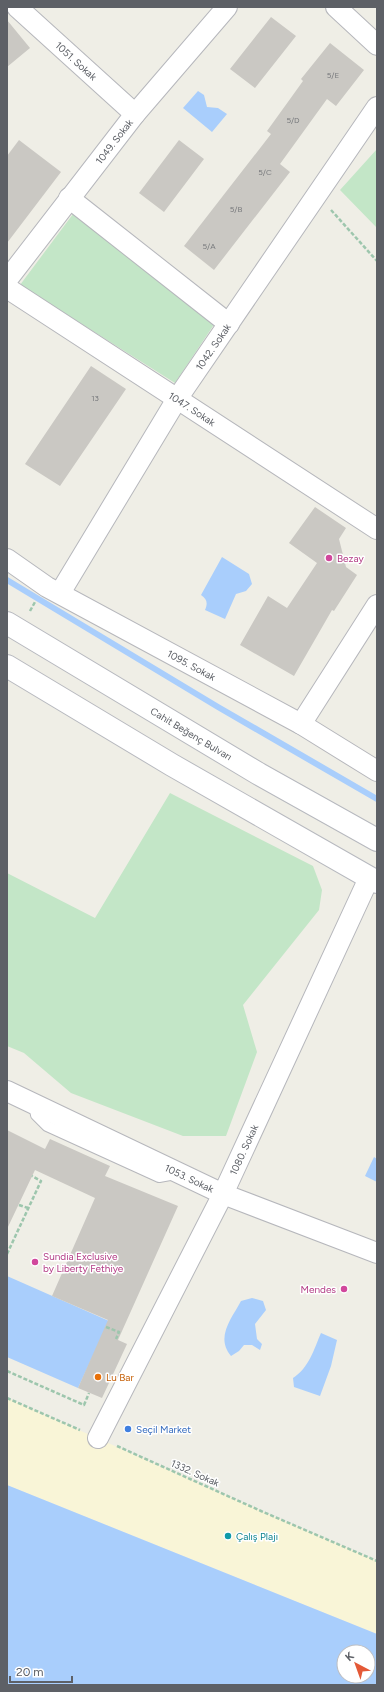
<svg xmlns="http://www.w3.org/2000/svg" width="384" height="1692" font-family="Figtree,sans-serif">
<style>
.green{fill:#c3e6c7}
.sand{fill:#f9f5d7}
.water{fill:#a9cefc;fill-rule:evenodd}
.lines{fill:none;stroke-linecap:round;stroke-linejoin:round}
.stream{stroke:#a9cefc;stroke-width:6}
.building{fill:#cac8c3}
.lane-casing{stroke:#b6b7bc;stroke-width:12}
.street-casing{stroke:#b6b7bc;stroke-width:22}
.secondary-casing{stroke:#b7b9bf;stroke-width:24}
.path{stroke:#9dc6ad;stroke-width:2.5;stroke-dasharray:4 2;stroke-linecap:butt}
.lane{stroke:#fff;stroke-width:10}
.street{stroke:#fff;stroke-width:20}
.secondary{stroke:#fff;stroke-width:22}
.hotel-dot{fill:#d1479c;stroke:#fff;stroke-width:1.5}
.food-dot{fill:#e8710a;stroke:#fff;stroke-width:1.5}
.shop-dot{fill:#3f7fe0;stroke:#fff;stroke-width:1.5}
.culture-dot{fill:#0f9aa8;stroke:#fff;stroke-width:1.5}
.labels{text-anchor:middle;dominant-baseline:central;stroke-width:3;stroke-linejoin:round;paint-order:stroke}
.number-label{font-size:8px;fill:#787a7d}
.street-label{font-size:10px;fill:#5d6066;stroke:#fff}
.hotel-label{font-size:10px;fill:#b23c85;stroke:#fff;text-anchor:start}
.food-label{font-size:10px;fill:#c56008;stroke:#fff;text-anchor:start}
.shop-label{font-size:10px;fill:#366cbe;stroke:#fff;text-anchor:start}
.culture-label{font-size:10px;fill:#0d838f;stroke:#fff;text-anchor:start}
</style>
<rect width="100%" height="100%" fill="#efeee6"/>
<path class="green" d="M 377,149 L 377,228 L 340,190 Z
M 73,214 L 215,323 L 175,383 L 20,285 Z
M 170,793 L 313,866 L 322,890 L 319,910 L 243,1005 L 257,1052 L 226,1136 L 183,1136 L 71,1093 L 24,1053 L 7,1046 L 7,873 L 95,918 Z"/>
<path class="sand" d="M 7,1398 L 261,1511 L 377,1561 L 377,1634 L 7,1485 Z"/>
<path class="water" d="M 198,91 L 204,95 L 207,107 L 218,108 L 227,114 L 212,132 L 183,108 Z
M 222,557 L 249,574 L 252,584 L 246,591 L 236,594 L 225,619 L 205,610 C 208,603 207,599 201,595 Z
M 374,1157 L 377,1159 L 377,1182 L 365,1176 Z
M 7,1276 L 109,1321 L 78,1388 L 7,1357 Z
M 252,1298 L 263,1301 L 266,1310 L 255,1324 L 257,1339 L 262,1344 L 260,1350 L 252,1345 L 244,1345 L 239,1351 L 231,1356 C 215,1337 232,1318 241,1301 Z
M 321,1333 L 337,1340 L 331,1366 L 320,1396 L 294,1387 L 293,1378 C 309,1368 314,1349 321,1333 Z
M 7,1485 L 377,1634 L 377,1685 L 7,1685 ZM 344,1652 L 368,1652 L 368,1676 L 344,1676 Z"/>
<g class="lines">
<path class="stream" d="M 7,580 L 218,707 L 377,799"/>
</g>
<path class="building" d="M 271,17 L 296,36 L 255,88 L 230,69 Z
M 7,20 L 30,48 L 7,67 Z
M 330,43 L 364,70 L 336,106 L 327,99 L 280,164 L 290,172 L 214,270 L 184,246 L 271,134 L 267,131 L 303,81 L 301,79 Z
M 19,140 L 61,172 L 7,243 L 7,156 Z
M 179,140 L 204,159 L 164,212 L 139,193 Z
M 91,366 L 126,389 L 60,486 L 25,464 Z
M 315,507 L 346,528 L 339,539 L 346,567 L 357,575 L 334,611 L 332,610 L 294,676 L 240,645 L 268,596 L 287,608 L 317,563 L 289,543 Z
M 7,1130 L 45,1149 L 50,1139 L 110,1166 L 105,1176 L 178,1206 L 118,1340 L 127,1344 L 102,1398 L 78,1388 L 108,1320 L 52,1296 L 95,1198 L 35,1170 L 7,1229 Z"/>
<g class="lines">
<g class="lane-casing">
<path id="lane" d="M 34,1104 L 36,1115 L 47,1126 L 159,1177 L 170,1175 L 174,1172"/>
</g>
<g class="street-casing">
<g id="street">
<path id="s1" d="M 17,7 L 135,114"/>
<path d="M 336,7 L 377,45"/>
<path d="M 69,198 L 229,324"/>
<path id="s2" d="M 7,280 L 135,114 L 227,7"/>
<path id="s3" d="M 7,288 L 377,529"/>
<path id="s4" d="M 7,559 L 47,587 L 301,724 L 377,771"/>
<path id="s5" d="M 60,593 L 177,399 L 377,107"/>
<path d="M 301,724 L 377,605"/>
<path id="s6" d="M 7,1091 L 223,1194 L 377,1253"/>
<path id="s7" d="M 98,1438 L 223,1194 L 369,878"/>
</g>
</g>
<g class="secondary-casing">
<g id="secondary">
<path id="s8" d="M 7,623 L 259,774 L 377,840"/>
<path d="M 7,666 L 172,765 L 377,882"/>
</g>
</g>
<path class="path" d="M 331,210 L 377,261
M 30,611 L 35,602
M 19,1205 L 28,1208
M 7,1254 L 41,1181 L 32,1176
M 106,1327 L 119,1332 L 116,1339
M 7,1371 L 84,1405 L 89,1393
M 7,1398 L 80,1430
M 117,1446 L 261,1511 L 377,1561"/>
<use href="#lane" class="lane"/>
<use href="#street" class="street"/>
<use href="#secondary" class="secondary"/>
</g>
<g class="hotel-dot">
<circle cx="329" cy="558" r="4"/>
<circle cx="35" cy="1262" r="4"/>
<circle cx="344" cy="1289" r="4"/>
</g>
<circle class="food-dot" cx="98" cy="1377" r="4"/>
<circle class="shop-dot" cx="128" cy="1429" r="4"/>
<circle class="culture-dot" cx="228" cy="1536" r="4"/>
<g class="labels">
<g class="number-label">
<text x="333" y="75">5/E</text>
<text x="293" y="120">5/D</text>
<text x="265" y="172">5/C</text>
<text x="236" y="209">5/B</text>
<text x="209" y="246">5/A</text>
<text x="95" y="398">13</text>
</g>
<g class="street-label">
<text stroke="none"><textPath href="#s1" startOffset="80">1051. Sokak</textPath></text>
<text stroke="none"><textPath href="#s2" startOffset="175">1049. Sokak</textPath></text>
<text stroke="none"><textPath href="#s5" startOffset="290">1042. Sokak</textPath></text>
<text stroke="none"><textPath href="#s3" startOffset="221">1047. Sokak</textPath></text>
<text stroke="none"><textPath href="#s4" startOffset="213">1095. Sokak</textPath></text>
<text stroke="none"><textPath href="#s8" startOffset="215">Cahit Beğenç Bulvarı</textPath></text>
<text stroke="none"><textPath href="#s7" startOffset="323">1080. Sokak</textPath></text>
<text stroke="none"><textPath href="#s6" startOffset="202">1053. Sokak</textPath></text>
<text transform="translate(195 1473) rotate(24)">1332. Sokak</text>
</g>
<g class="hotel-label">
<text x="337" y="558">Bezay</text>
<text x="43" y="1256">Sundia Exclusive<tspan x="43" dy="12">by Liberty Fethiye</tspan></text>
<text x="336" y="1289" text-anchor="end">Mendes</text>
</g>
<g class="food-label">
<text x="106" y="1377">Lu Bar</text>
</g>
<g class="shop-label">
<text x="136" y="1429">Seçil Market</text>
</g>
<g class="culture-label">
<text x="236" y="1536">Çalış Plajı</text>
</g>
</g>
<rect width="384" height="1692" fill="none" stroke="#5d6066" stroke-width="16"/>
<g transform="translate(356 1664) rotate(319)"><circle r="19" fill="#ffffff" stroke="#bebfc2"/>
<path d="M0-3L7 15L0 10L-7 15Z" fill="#e45937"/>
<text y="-6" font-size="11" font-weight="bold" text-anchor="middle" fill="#5d6066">K</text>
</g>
<path d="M10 1676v6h62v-6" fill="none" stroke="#5d6066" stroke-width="2"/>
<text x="16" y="1676" font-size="12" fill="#5d6066" stroke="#ffffff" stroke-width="3" paint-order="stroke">20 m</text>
</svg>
